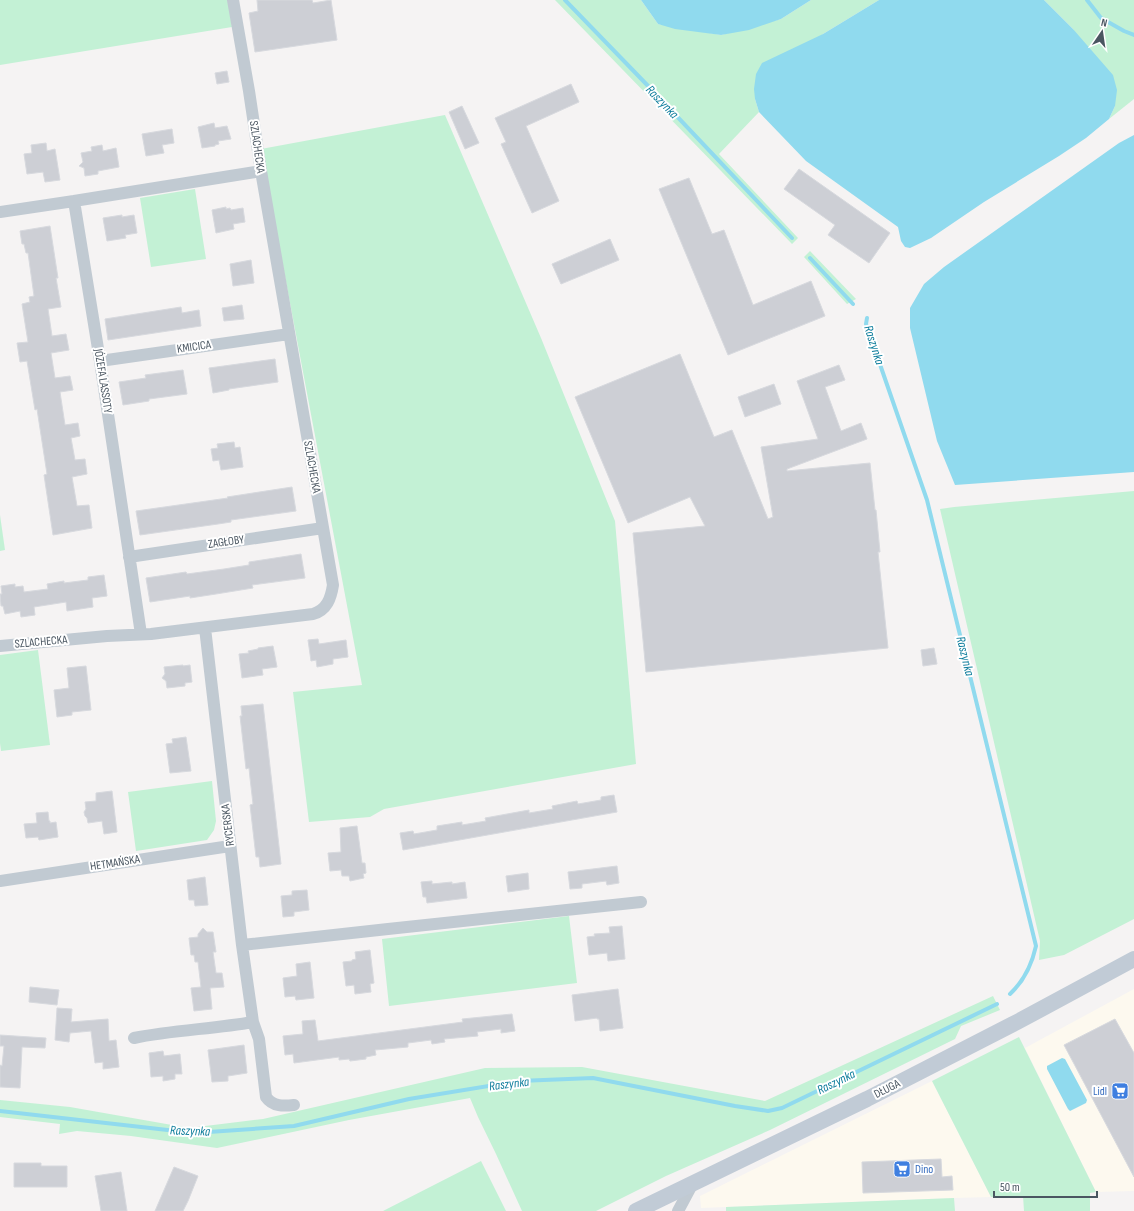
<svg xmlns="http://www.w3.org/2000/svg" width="1134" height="1211" font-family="'Sofia Sans Condensed',sans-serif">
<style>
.commercial{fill:#fdf9ef}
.green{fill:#c3f1d5}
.water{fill:#90daee}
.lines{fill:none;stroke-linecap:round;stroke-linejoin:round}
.stream{stroke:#90daee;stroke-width:4}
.building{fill:#cdcfd5;stroke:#d7d9de}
.street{stroke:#c1cad2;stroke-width:12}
.secondary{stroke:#c1cbd6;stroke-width:16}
.labels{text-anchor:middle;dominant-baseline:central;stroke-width:4;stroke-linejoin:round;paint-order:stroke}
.street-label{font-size:12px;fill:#4a5661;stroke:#fff}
.shop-label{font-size:12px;fill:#366cbe;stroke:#fff;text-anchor:end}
.water-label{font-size:13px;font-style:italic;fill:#0c7c9b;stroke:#fff}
</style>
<rect width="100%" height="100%" fill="#f5f3f3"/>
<path class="commercial" d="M 1134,989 L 1134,1191 L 1096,1192 L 1025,1048 Z
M 932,1081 L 991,1197 L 954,1198 L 701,1208 L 700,1196 Z"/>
<path class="green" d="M 0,0 L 228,0 L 232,27 L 0,65 Z
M 555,0 L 641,0 L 658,24 L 721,35 L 781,19 L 811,0 L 879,0 L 823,34 L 755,99 L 759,112 L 719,154 L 798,238 L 792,244 Z
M 1044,0 L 1134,0 L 1134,99 L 1109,119 L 1115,106 L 1073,29 Z
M 445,115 L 541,338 L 615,521 L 636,764 L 384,809 L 370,817 L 309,822 L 293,692 L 362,685 L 261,149 Z
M 195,189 L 206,259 L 151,267 L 140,198 Z
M 810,251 L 856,299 L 847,304 L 804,257 Z
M 1134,491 L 1134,919 L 1064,955 L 1039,960 L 1040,941 L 940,509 L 954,507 Z
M 0,515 L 5,550 L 0,551 Z
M 38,650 L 50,745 L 1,751 L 0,743 L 0,655 Z
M 212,781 L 216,821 L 214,830 L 207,840 L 136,851 L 128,792 Z
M 569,916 L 577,983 L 389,1006 L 382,939 Z
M 993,996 L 1000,1010 L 961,1026 L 955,1039 L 770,1130 L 666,1176 L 596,1211 L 522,1211 L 496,1154 L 478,1117 L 470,1098 L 349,1120 L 217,1148 L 131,1136 L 77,1131 L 59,1134 L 60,1124 L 0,1117 L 0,1100 L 70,1107 L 189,1128 L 263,1119 L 485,1068 L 582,1067 L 765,1101 Z
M 1019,1037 L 1096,1192 L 1090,1193 L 1090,1211 L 1024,1211 L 1023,1196 L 991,1197 L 932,1081 Z
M 481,1161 L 506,1211 L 383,1211 Z
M 954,1198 L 955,1211 L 726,1211 L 726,1207 Z"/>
<path class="water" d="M 641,0 L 811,0 L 781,19 L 749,30 L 721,35 L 675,29 L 658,24 Z
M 879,0 L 1044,0 L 1073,29 L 1113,75 L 1117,90 L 1115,106 L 1109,119 L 1086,138 L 1059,156 L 984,202 L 931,238 L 910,248 L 905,247 L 901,241 L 898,227 L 806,161 L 759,112 L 755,99 L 754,89 L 756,74 L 762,63 L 823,34 Z
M 1134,135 L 1134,472 L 955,485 L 937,441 L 910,328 L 910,308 L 924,284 L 944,267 L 1119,143 Z
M 1062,1058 L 1065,1059 L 1087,1100 L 1086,1103 L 1070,1111 L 1068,1109 L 1047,1069 L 1047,1066 Z"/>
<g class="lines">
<path class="stream" d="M 565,0 L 652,90 L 792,238
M 1087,0 L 1101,18 L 1124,31 L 1134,35
M 810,258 L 853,304
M 867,318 L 866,324 L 927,500 L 1036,946 C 1032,964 1024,981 1010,994
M 0,1111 L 194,1133 L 294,1126 L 409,1099 L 519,1081 L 593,1078 L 735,1106 L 768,1111 L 782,1108 L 997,1004"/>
</g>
<path class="building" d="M 257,0 L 312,0 L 313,3 L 331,0 L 337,40 L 255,52 L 249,13 L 258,11 Z
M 227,71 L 229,82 L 217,84 L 215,73 Z
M 571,84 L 579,102 L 526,126 L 559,201 L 532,213 L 501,144 L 506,142 L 495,118 Z
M 462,106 L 479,143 L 465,149 L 449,112 Z
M 214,123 L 215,128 L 227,126 L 231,139 L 218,141 L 219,144 L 215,145 L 215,146 L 202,148 L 198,127 Z
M 172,129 L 174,143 L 162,145 L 164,153 L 146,156 L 142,134 Z
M 46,143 L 47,151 L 55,149 L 60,180 L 45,182 L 43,172 L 27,174 L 24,154 L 32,153 L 31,145 Z
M 102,145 L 103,151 L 116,148 L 119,167 L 98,171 L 98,174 L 85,176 L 84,168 L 79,166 L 83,162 L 81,153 L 92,151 L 91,147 Z
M 799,169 L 890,233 L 869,263 L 828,235 L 835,225 L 784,189 Z
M 689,178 L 712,234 L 724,230 L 753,305 L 811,281 L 825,316 L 728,355 L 659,189 Z
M 226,207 L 226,209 L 230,208 L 231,210 L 243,208 L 245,222 L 233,224 L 234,229 L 216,233 L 212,210 Z
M 122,215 L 122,217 L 134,215 L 137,233 L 125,235 L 126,238 L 107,241 L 103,218 Z
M 50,226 L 58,278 L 56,278 L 61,307 L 48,309 L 52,336 L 66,334 L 69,350 L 51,353 L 55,378 L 70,376 L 73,390 L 60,392 L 65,425 L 78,423 L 80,436 L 71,438 L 75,460 L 85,459 L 87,474 L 72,477 L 77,506 L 89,505 L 92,528 L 53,535 L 44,475 L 47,474 L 37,409 L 35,410 L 27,361 L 20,362 L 17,343 L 28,342 L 22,304 L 30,302 L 29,297 L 34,296 L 28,253 L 26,253 L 24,244 L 22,244 L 20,231 Z
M 610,239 L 619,260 L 561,284 L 552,264 Z
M 251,260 L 254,283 L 233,286 L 230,264 Z
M 242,305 L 244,319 L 224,321 L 222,308 Z
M 181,307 L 182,313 L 199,310 L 201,326 L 108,340 L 105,319 Z
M 680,354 L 714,437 L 732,430 L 768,519 L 773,517 L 761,447 L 818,439 L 797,381 L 839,365 L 845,380 L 825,387 L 841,431 L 861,423 L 867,439 L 787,469 L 787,471 L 870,463 L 875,510 L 876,510 L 880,552 L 878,552 L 888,648 L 646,672 L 633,533 L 705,526 L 690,497 L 628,523 L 575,397 Z
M 275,359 L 278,382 L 229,389 L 229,390 L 213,393 L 209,368 Z
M 183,370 L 187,394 L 149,399 L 149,401 L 123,405 L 119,382 L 146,378 L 145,375 Z
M 774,384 L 781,404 L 745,417 L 738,397 Z
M 234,442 L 235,448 L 240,447 L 243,467 L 221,470 L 219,460 L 213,461 L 211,449 L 218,448 L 217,444 Z
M 292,487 L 296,511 L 231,520 L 231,522 L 218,524 L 140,535 L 136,511 L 228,498 L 227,497 Z
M 301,554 L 305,578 L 252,585 L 253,588 L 216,594 L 190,598 L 190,596 L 150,602 L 146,578 L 186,572 L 187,574 L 224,569 L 249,565 L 249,562 Z
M 104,575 L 107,596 L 92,598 L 93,607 L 67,611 L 66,602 L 34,607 L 35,615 L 21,617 L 20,611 L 5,614 L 3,606 L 1,606 L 0,594 L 2,594 L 1,586 L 15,584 L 15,587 L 23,586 L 24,592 L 48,589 L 47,584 L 64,581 L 64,583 L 88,580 L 88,577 Z
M 318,639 L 319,644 L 346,640 L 348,657 L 333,659 L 333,664 L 317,667 L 316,660 L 311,661 L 308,640 Z
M 273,646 L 277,667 L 262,669 L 263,675 L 242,678 L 239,654 L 249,653 L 248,651 L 258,649 L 258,648 Z
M 934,648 L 937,664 L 923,666 L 921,650 Z
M 183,665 L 183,666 L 190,665 L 192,682 L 185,683 L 185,686 L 167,688 L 166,681 L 162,678 L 165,674 L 164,667 Z
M 86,666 L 91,710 L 72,712 L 72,715 L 57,717 L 54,690 L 69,688 L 67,668 Z
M 263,704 L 281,864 L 260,867 L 259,857 L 256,857 L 250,805 L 253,804 L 250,778 L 249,768 L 246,769 L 240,716 L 242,716 L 241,706 Z
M 186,737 L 191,771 L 170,773 L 166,744 L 173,743 L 172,739 Z
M 112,791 L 117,832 L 104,834 L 102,821 L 88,823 L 87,818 L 85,816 L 84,812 L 86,809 L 85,802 L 96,801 L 96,793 Z
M 614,795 L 617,812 L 403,850 L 400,833 L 413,831 L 414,834 L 437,830 L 437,826 L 462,822 L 462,825 L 486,821 L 485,818 L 529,810 L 529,813 L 553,809 L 552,806 L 577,801 L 578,804 L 601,800 L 601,797 Z
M 48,812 L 49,821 L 50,821 L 50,823 L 56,822 L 58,837 L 39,840 L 38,837 L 26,838 L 24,824 L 37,823 L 36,813 Z
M 357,826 L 362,863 L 365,863 L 366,873 L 363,874 L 364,878 L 350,881 L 349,876 L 342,876 L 341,870 L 330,871 L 328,853 L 341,852 L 340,828 Z
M 617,866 L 619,883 L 607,885 L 606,881 L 582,884 L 582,888 L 570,889 L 568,872 Z
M 528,873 L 529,889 L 508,892 L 506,876 Z
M 205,877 L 208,905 L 195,906 L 194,900 L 189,900 L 187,880 Z
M 432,881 L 432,884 L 452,882 L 452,884 L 465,882 L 467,898 L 427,903 L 426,897 L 423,897 L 421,882 Z
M 307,890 L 309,910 L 294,912 L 294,916 L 283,917 L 281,896 L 292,895 L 292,891 Z
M 622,926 L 625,959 L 608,961 L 607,953 L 589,955 L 587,937 L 595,936 L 594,934 L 610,933 L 609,927 Z
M 203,928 L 207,932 L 213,932 L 216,952 L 213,952 L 216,973 L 222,973 L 224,987 L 210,988 L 212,1009 L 194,1011 L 191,988 L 201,987 L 198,962 L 195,962 L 194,955 L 191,955 L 189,938 L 198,937 L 198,934 Z
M 370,950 L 374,983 L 370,984 L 371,992 L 355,994 L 354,985 L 346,986 L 343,962 L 352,961 L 352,960 L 356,959 L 355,952 Z
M 310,962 L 314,998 L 296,1000 L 295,996 L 285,997 L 283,978 L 297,976 L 296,964 Z
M 30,987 L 59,990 L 57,1005 L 29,1002 Z
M 618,989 L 623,1028 L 600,1031 L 599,1019 L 597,1019 L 597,1018 L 575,1021 L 572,995 Z
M 57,1008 L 72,1009 L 71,1022 L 108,1019 L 109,1041 L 116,1040 L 119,1067 L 103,1069 L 103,1062 L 95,1063 L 91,1031 L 70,1033 L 69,1042 L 55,1040 Z
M 512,1014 L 515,1031 L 501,1033 L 501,1029 L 477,1032 L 478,1036 L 444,1039 L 445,1042 L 432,1044 L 431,1040 L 408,1043 L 408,1047 L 375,1050 L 376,1055 L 366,1057 L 366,1059 L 350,1061 L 349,1059 L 339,1060 L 339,1057 L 294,1063 L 293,1054 L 285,1055 L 283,1036 L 303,1034 L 302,1021 L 315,1020 L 318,1041 L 463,1022 L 462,1019 Z
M 1115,1019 L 1134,1053 L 1134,1177 L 1064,1045 Z
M 0,1035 L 46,1038 L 45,1048 L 22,1047 L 20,1088 L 0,1087 L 0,1065 L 2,1066 L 4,1046 L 0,1046 Z
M 244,1045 L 247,1073 L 228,1076 L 228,1081 L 212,1082 L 208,1050 Z
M 163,1051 L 164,1056 L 180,1054 L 182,1074 L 175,1074 L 175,1079 L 163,1081 L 163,1076 L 151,1077 L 149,1053 Z
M 941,1159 L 942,1177 L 952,1176 L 953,1190 L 863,1193 L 862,1162 Z
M 14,1163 L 41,1163 L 41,1166 L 67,1166 L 67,1187 L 14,1187 Z
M 174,1167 L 198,1176 L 188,1201 L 183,1211 L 155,1211 Z
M 121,1172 L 127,1211 L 101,1211 L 95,1176 Z"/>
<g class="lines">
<path class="street" d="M 74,201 L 261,171
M 0,212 L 74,201 L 100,361 L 141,634
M 100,361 L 289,334
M 129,557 L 323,528
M 205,628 L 242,945 L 253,1022 L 259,1039 L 266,1097 C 273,1107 284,1106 294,1105
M 0,646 L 107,636 L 151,634 L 313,614 C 327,610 331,598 333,585 L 261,171 L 249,91 L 233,0
M 0,881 L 230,846
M 242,945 L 388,929 L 641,902
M 134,1038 C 173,1030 214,1029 253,1022
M 678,1211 L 693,1183"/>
<path class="secondary" d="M 636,1211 L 867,1099 L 1019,1021 L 1134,959"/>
</g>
<defs>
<g id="supermarket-square" transform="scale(0.9)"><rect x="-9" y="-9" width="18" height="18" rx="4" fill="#3f7fe0" stroke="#fff"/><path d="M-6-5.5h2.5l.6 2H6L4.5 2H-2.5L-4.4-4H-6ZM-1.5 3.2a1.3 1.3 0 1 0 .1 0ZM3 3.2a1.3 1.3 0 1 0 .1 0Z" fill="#fff"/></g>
</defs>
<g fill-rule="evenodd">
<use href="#supermarket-square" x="1120" y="1091"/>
<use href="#supermarket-square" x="902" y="1169"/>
</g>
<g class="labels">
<g class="street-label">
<text transform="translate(257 147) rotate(82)">SZLACHECKA</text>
<text transform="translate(194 347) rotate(-8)">KMICICA</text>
<text transform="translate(103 381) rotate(81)">JÓZEFA LASSOTY</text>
<text transform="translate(312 467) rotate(80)">SZLACHECKA</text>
<text transform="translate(226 542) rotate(-8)">ZAGŁOBY</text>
<text transform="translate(41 642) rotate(-5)">SZLACHECKA</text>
<text transform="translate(228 825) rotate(-97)">RYCERSKA</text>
<text transform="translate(115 863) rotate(-9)">HETMAŃSKA</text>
<text transform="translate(887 1089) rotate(-27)">DŁUGA</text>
</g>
<g class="shop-label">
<text x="1107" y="1091">Lidl</text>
<text x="915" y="1169" text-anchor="start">Dino</text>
</g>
<g class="water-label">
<text transform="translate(662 102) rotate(46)">Raszynka</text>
<text transform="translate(874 345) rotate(72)">Raszynka</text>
<text transform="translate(965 656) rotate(76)">Raszynka</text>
<text transform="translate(836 1082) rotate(-26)">Raszynka</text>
<text transform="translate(509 1084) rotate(-7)">Raszynka</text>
<text transform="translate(190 1131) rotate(2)">Raszynka</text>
</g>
</g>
<g transform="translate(1102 32) rotate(13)" stroke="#ffffff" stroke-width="3" paint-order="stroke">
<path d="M0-3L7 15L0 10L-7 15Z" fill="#4a5661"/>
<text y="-6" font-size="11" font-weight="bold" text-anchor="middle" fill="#4a5661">N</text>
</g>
<path d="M994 1191v6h103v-6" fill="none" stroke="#4a5661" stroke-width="2"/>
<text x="1000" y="1191" font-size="12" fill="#4a5661" stroke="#ffffff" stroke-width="3" paint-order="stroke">50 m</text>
</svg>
